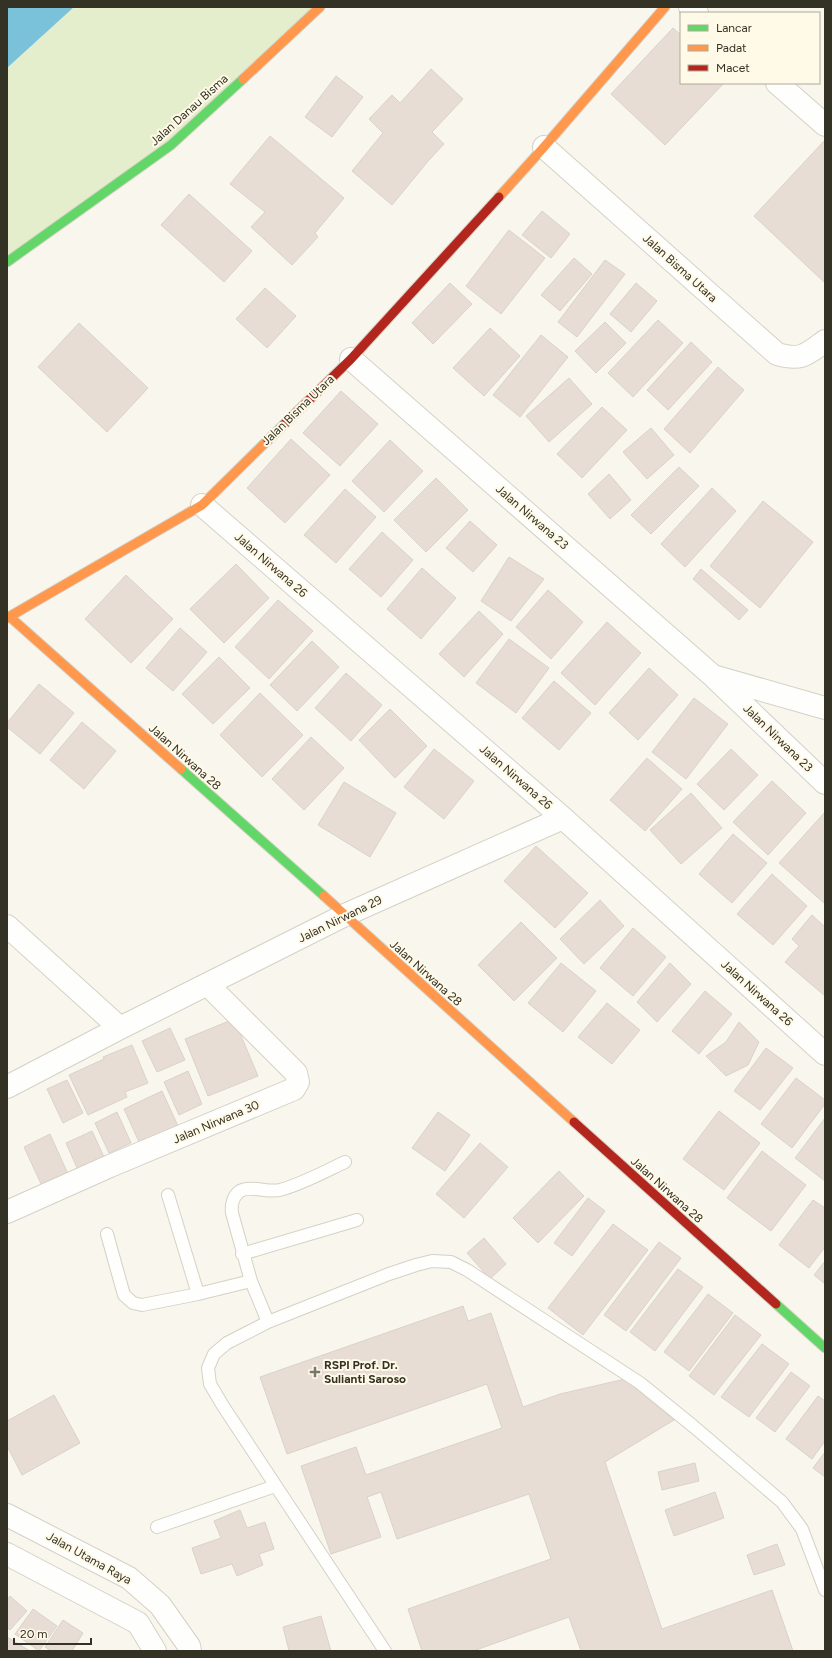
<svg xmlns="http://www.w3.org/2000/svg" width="832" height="1658" font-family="Figtree,sans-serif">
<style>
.green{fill:#e4eecc}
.water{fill:#7ac2d9}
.building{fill:#e8ddd4;stroke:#d9d2cb}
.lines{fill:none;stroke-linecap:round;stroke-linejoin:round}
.lane-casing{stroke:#d4d1c6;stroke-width:14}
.street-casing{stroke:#d4d1c6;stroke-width:24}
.fast-casing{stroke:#d4d1c6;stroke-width:11}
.slow-casing{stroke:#d4d1c6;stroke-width:11}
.jam-casing{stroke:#d4d1c6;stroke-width:11}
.lane{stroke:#fefefc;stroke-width:12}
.street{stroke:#fefefc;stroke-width:22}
.fast{stroke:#63d668;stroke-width:9}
.slow{stroke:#ff974d;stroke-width:9}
.jam{stroke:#b3261e;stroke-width:9}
.poi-dot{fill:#79766b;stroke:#fffae7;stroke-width:1.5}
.labels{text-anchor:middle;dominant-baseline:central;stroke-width:4;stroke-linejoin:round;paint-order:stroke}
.street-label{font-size:12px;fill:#343125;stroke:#fffae7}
.poi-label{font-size:12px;font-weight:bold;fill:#343125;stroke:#fffae7;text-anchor:start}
</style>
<rect width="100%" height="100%" fill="#f9f6ed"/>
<path class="green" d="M 74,7 L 320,7 L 171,145 L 7,262 L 7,68 Z"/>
<path class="water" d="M 7,7 L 74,7 L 7,68 Z"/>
<path class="building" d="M 673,28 L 681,35 L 681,83 L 724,83 L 665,145 L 611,94 Z
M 431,69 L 463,99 L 432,132 L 444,144 L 429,160 L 392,205 L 352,171 L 383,133 L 369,119 L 392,95 L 400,103 Z
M 336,76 L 363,97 L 332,137 L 305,117 Z
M 270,136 L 344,198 L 315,233 L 318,237 L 292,265 L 251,227 L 265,212 L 230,184 Z
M 824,141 L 825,142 L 825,283 L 754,216 Z
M 189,194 L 252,251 L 224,282 L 161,225 Z
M 542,211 L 570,234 L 551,258 L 522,235 Z
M 509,230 L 545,258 L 501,314 L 466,286 Z
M 574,258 L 592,274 L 560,311 L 541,295 Z
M 605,260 L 625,274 L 577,337 L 558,322 Z
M 450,283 L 472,304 L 433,344 L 412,323 Z
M 636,283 L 657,301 L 631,332 L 610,314 Z
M 265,288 L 296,316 L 267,348 L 236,319 Z
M 658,320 L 683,343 L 633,397 L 608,373 Z
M 605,322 L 626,343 L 596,373 L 575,351 Z
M 79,323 L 148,388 L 107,432 L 38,367 Z
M 490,328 L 520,356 L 484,396 L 453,368 Z
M 541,335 L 568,357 L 520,417 L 493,395 Z
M 691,342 L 712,362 L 668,410 L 647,390 Z
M 718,367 L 744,390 L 690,453 L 664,429 Z
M 569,378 L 592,404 L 549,442 L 526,416 Z
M 341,391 L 378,424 L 340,466 L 303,433 Z
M 602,407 L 627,430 L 582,478 L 557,454 Z
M 651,428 L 674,455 L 647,479 L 623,452 Z
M 291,439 L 330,475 L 285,523 L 247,488 Z
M 390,440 L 423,471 L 384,512 L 352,481 Z
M 679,467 L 699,486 L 651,534 L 631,515 Z
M 609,474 L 631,500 L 610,519 L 588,494 Z
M 436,478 L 468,510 L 426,552 L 394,520 Z
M 712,488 L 736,511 L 685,567 L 661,544 Z
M 345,489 L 376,517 L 336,563 L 304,535 Z
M 763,501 L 813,542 L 760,608 L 710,566 Z
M 470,521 L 497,545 L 473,572 L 446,548 Z
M 382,532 L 413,560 L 381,597 L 349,569 Z
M 509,557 L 544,579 L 511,621 L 481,601 Z
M 236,564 L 269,598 L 224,643 L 190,609 Z
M 422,568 L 456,598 L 421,639 L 387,609 Z
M 701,569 L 748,610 L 739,620 L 693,579 Z
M 126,575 L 173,619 L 131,663 L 85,619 Z
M 548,590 L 583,622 L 551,659 L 516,627 Z
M 278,600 L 313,631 L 269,679 L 235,647 Z
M 479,611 L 503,634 L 464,677 L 439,654 Z
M 607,622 L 641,653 L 595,705 L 561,673 Z
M 180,628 L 207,652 L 173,691 L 146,668 Z
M 509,639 L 549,668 L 516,713 L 476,683 Z
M 312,641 L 339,667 L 297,711 L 270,685 Z
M 219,657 L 250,688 L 213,724 L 182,694 Z
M 649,668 L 678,695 L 638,740 L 609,713 Z
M 346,673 L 382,705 L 351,741 L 315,708 Z
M 554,681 L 591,713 L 559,750 L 522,718 Z
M 39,684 L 74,713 L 40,754 L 7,727 L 7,723 Z
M 260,693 L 303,735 L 262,777 L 220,735 Z
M 694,698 L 728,724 L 686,779 L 652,752 Z
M 390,709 L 427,746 L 395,778 L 359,740 Z
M 82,722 L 116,751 L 84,789 L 50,760 Z
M 311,737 L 344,768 L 304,810 L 272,779 Z
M 434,749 L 474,781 L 444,819 L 404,787 Z
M 731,749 L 758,775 L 724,810 L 697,784 Z
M 647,758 L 682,789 L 645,831 L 610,800 Z
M 772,781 L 806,813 L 768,855 L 733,822 Z
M 344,782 L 396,813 L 370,857 L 318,825 Z
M 691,793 L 722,828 L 681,864 L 650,830 Z
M 825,812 L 825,904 L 779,863 Z
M 733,834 L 767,863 L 732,903 L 699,874 Z
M 536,846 L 588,893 L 555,928 L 504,881 Z
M 772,874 L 807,906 L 773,945 L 737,914 Z
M 600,900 L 624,926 L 584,964 L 560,939 Z
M 812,915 L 825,927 L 825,996 L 785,962 L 799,946 L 792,939 Z
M 521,922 L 557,958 L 514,1001 L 478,965 Z
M 633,928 L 666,957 L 633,996 L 600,968 Z
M 561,963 L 596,991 L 563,1032 L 528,1003 Z
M 670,963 L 691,984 L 657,1022 L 637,1002 Z
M 705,991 L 732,1014 L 699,1054 L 672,1031 Z
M 607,1003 L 640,1030 L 612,1064 L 578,1037 Z
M 234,1019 L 258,1076 L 208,1096 L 185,1039 Z
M 739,1022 L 759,1042 L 748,1065 L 726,1076 L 706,1056 L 726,1042 Z
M 170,1028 L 185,1060 L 157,1072 L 142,1041 Z
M 132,1045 L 148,1083 L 125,1092 L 127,1097 L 88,1115 L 69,1075 L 104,1059 L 103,1057 Z
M 766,1048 L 793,1068 L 760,1110 L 734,1091 Z
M 188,1071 L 202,1104 L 179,1115 L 164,1082 Z
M 796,1078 L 825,1100 L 825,1104 L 792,1148 L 761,1124 Z
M 67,1080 L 83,1113 L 63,1123 L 47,1089 Z
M 162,1091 L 178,1126 L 140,1144 L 124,1109 Z
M 719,1111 L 760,1143 L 724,1190 L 683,1159 Z
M 117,1112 L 131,1143 L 109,1153 L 95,1123 Z
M 438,1112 L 470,1135 L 445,1171 L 412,1148 Z
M 825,1118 L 825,1181 L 795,1158 Z
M 92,1131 L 104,1157 L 78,1170 L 66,1143 Z
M 50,1134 L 68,1174 L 42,1186 L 24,1147 Z
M 480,1143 L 508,1167 L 464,1218 L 436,1194 Z
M 762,1151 L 806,1185 L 771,1231 L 727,1198 Z
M 559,1171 L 584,1196 L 538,1243 L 513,1218 Z
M 588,1198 L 605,1211 L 572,1256 L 554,1243 Z
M 813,1200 L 825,1208 L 825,1247 L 809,1268 L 779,1245 Z
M 613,1224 L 648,1250 L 583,1335 L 548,1308 Z
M 484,1238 L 506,1264 L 490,1279 L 467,1253 Z
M 659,1242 L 681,1258 L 626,1331 L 604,1315 Z
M 825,1261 L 825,1284 L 814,1275 Z
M 678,1269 L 703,1287 L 655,1351 L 630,1332 Z
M 708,1294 L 733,1313 L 689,1371 L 664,1352 Z
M 463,1306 L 468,1321 L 491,1313 L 523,1407 L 560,1394 L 625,1379 L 674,1420 L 605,1462 L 662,1629 L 772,1590 L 793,1651 L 581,1651 L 569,1617 L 473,1651 L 422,1651 L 408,1609 L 551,1559 L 529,1494 L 397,1539 L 381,1492 L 367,1497 L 381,1537 L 331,1554 L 301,1466 L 356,1447 L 366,1475 L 502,1428 L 487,1384 L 287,1454 L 260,1377 Z
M 735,1315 L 761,1335 L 714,1395 L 689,1376 Z
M 762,1344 L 789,1364 L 749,1417 L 721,1397 Z
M 791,1372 L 810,1386 L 775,1432 L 756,1418 Z
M 54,1395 L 80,1443 L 22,1475 L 7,1446 L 7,1421 Z
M 818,1396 L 825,1401 L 825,1441 L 812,1459 L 786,1439 Z
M 825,1452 L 825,1477 L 813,1468 Z
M 695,1463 L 699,1481 L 662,1490 L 658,1472 Z
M 715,1492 L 724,1518 L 674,1536 L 665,1510 Z
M 240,1510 L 247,1528 L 265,1522 L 274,1549 L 259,1554 L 263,1565 L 237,1576 L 232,1564 L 201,1574 L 192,1548 L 221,1538 L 214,1521 Z
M 777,1544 L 785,1565 L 754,1575 L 747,1555 Z
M 10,1596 L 27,1611 L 10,1630 L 7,1627 L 7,1600 Z
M 33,1609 L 57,1626 L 39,1651 L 15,1634 Z
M 321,1616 L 331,1651 L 289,1651 L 283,1627 Z
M 63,1620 L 83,1633 L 72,1651 L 51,1651 L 45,1647 Z
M 7,1637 L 30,1651 L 7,1651 Z"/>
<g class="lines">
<g class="lane-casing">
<path id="lane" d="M 168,1195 L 198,1294
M 107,1234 L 124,1295 L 133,1303 L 142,1305 L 198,1294 L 251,1281 L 268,1322
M 242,1254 L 357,1220
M 251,1281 L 232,1213 C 231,1205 233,1196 240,1191 C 251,1185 268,1193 280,1190 C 302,1184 324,1172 345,1162
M 157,1527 L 275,1486
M 385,1651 L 223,1406 L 210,1384 L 208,1368 L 214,1354 L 227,1343 L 268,1322 L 389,1274 L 416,1265 L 432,1261 L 451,1262 L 467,1270 L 640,1383 L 693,1426 L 782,1502 L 802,1529 L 825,1590"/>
</g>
<g class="street-casing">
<path id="street" d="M 690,7 L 697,13
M 777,83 L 825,125
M 544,147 L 777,354 C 801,361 806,355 825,341
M 351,359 L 713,676 L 825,708
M 202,505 L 563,818 L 825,1054
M 715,678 L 825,783
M 7,926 L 120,1028
M 7,1087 L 120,1028 L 345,915 L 563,818
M 7,1212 L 110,1166 L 294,1089 L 298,1082 L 296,1073 L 208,985
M 7,1515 L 129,1578 L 160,1605 L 189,1646 L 190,1651
M 7,1554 L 138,1623 L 155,1651"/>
</g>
<g class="fast-casing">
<path id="fast" d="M 7,262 L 171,145 L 243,79
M 181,769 L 324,896
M 776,1304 L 825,1348"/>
</g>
<g class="slow-casing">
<path id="slow" d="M 243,79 L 320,7
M 499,197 L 544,147 L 665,7
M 10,617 L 181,769
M 7,618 L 202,505 L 268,440
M 324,896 L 574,1122"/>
</g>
<g class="jam-casing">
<path id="jam" d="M 268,440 L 351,359 L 499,197
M 574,1122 L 776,1304"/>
</g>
<use href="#lane" class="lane"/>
<use href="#street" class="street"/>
<use href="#fast" class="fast"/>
<use href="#slow" class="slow"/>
<use href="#jam" class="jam"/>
</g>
<path class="poi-dot" d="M313 1366h4v4h4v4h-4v4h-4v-4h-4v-4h4z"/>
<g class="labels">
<g class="street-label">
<text transform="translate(189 110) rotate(-42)">Jalan Danau Bisma</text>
<text transform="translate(680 268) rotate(42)">Jalan Bisma Utara</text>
<text transform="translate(298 410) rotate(-44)">Jalan Bisma Utara</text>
<text transform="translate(532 517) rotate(41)">Jalan Nirwana 23</text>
<text transform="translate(271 565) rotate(41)">Jalan Nirwana 26</text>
<text transform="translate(778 738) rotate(44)">Jalan Nirwana 23</text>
<text transform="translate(185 757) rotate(42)">Jalan Nirwana 28</text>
<text transform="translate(516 777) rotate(41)">Jalan Nirwana 26</text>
<text transform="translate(340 919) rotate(-26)">Jalan Nirwana 29</text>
<text transform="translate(426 973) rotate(42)">Jalan Nirwana 28</text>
<text transform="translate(757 993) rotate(42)">Jalan Nirwana 26</text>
<text transform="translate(216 1122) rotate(-23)">Jalan Nirwana 30</text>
<text transform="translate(667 1190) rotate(42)">Jalan Nirwana 28</text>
<text transform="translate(89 1558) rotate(29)">Jalan Utama Raya</text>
</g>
<g class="poi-label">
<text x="324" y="1365">RSPI Prof. Dr.<tspan x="324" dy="14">Sulianti Saroso</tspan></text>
</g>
</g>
<rect width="832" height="1658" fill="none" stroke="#343125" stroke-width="16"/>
<rect x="680" y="12" width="140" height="72" fill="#fffae7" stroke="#aeaa99"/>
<rect x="688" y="25" width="20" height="6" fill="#63d668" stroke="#aeaa99"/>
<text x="716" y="32" font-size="12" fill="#343125">Lancar</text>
<rect x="688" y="45" width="20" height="6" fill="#ff974d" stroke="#aeaa99"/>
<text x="716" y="52" font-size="12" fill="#343125">Padat</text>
<rect x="688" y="65" width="20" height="6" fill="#b3261e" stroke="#aeaa99"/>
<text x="716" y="72" font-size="12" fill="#343125">Macet</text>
<path d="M14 1638v6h77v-6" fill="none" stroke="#343125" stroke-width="2"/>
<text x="20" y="1638" font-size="12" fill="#343125" stroke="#fffae7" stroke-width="3" paint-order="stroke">20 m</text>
</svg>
